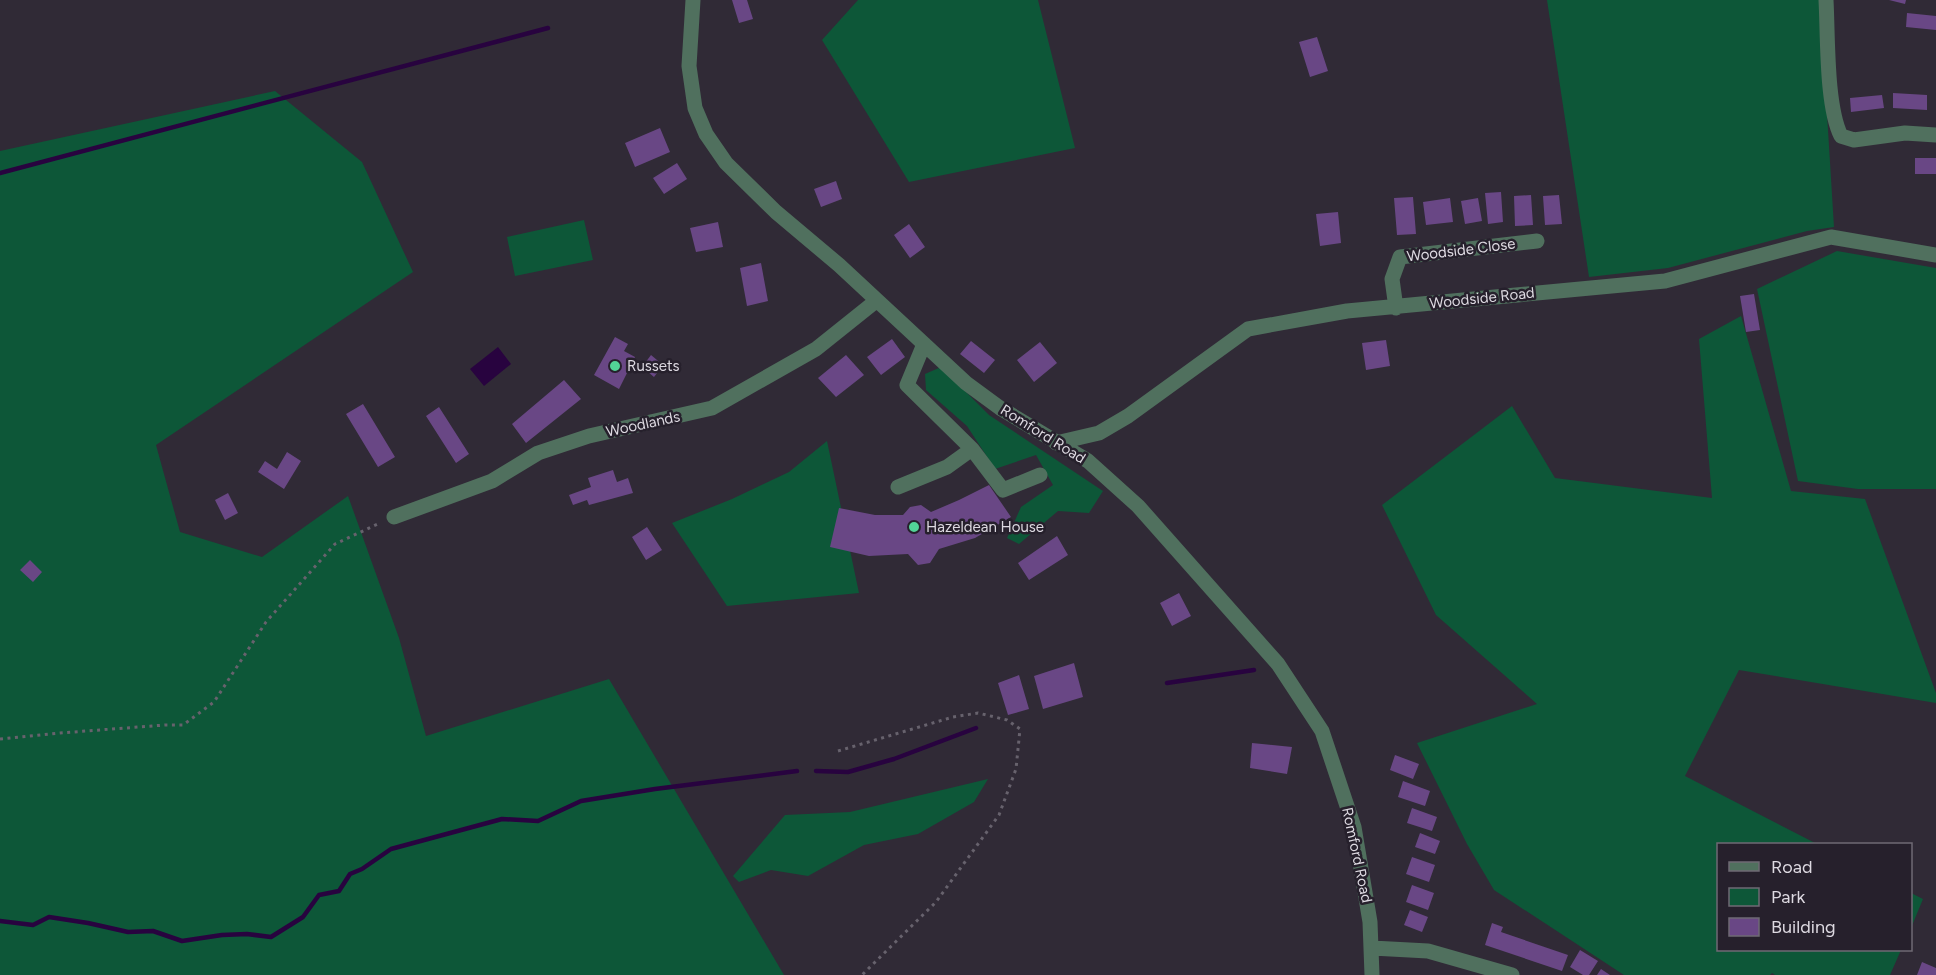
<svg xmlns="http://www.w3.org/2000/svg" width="1936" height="975" font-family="Figtree,sans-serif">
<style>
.green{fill:#0d5738}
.water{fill:#28033f}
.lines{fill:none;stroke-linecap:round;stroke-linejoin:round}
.stream{stroke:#28033f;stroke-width:4.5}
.building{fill:#694785}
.path{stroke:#67626d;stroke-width:3;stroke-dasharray:3 4.5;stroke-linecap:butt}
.minor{stroke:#50705e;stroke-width:15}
.poi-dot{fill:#52d397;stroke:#26202c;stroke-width:2}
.labels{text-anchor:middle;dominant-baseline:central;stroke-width:5;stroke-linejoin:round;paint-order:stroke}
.street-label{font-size:15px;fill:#ddd9e1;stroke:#26202c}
.poi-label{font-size:15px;fill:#ddd9e1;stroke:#26202c;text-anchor:start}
</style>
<rect width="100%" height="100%" fill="#302a36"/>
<path class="green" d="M 858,0 L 1038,0 L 1075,148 L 909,182 L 822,40 Z
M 1547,0 L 1820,0 L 1834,227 L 1807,231 L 1668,268 L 1589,277 Z
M 275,91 L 362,162 L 413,272 L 156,445 L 180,532 L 262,557 L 348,496 L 399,638 L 426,736 L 609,679 L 784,975 L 0,975 L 0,151 Z
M 584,220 L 593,260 L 515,276 L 507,237 Z
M 1837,251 L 1936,268 L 1936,489 L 1858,489 L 1798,481 L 1757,289 Z
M 1741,316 L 1791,491 L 1865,499 L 1936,693 L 1936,703 L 1739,670 L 1685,776 L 1817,844 L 1718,844 L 1718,950 L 1901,950 L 1890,975 L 1775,975 L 1772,973 L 1770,975 L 1624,975 L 1494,890 L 1467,844 L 1417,743 L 1537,704 L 1436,615 L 1382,505 L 1512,406 L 1555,478 L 1712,498 L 1699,339 Z
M 941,367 L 989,415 L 1103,491 L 1089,513 L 1058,511 L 1019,544 L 1007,538 L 1021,507 L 1053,485 L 1036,455 L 995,469 L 967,426 L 926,390 L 925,374 Z
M 827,441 L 859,593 L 727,606 L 672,523 L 732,499 L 789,472 Z
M 988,779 L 974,802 L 918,834 L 864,845 L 808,876 L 771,870 L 739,882 L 733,876 L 785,815 L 850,812 Z
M 1911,893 L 1923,899 L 1911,928 Z"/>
<path class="water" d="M 498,347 L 511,364 L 484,386 L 470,369 Z"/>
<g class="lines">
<path class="stream" d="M 0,173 L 548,28
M 1167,683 L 1254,670
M 816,771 L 848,772 L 894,759 L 976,728
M 0,921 L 33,925 L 49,917 L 88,923 L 128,932 L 153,931 L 182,941 L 222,935 L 247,934 L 271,937 L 303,917 L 319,895 L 339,891 L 350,874 L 362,869 L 391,849 L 502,819 L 538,821 L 581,801 L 655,789 L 797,771"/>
</g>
<path class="building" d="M 732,0 L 747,0 L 753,19 L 739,23 Z
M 1889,0 L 1906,0 L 1905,4 Z
M 1907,13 L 1936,16 L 1936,30 L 1906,27 Z
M 1317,37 L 1328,71 L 1310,77 L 1299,42 Z
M 1893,93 L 1927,95 L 1927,110 L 1893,108 Z
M 1882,95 L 1884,108 L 1851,112 L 1850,98 Z
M 660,128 L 670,152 L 635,167 L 625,143 Z
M 1915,158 L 1936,158 L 1936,174 L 1915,174 Z
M 677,163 L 687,179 L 664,194 L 653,178 Z
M 836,181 L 842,199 L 821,207 L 814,189 Z
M 1501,192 L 1503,222 L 1488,224 L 1485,193 Z
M 1531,195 L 1533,225 L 1515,226 L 1514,196 Z
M 1559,195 L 1562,224 L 1545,225 L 1543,196 Z
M 1413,197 L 1416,234 L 1397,235 L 1394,198 Z
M 1450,198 L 1453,222 L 1426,225 L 1423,202 Z
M 1478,198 L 1482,221 L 1465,224 L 1461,201 Z
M 1338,212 L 1341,243 L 1320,246 L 1316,214 Z
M 718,222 L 723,247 L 696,252 L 690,228 Z
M 909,224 L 925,247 L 910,258 L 894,235 Z
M 761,263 L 768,301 L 747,306 L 740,268 Z
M 1754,294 L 1760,330 L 1746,332 L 1740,296 Z
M 615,337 L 628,344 L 624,351 L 635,357 L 619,389 L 594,375 Z
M 892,339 L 905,357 L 881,375 L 867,357 Z
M 1386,340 L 1390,366 L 1366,370 L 1362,343 Z
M 971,341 L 995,360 L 984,373 L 960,354 Z
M 1040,342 L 1057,363 L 1034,382 L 1017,360 Z
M 651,355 L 663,365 L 654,377 L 642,367 Z
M 846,355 L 864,375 L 836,397 L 818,378 Z
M 564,380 L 581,399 L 526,443 L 512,424 Z
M 363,404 L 395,457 L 378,467 L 346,414 Z
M 439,407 L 469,454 L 456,463 L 426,416 Z
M 287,452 L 301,461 L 284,489 L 258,472 L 265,461 L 277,469 Z
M 613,470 L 617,482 L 628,478 L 633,493 L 589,505 L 587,500 L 573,505 L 569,495 L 591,487 L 588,478 Z
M 989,485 L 1011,517 L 975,538 L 939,549 L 930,563 L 918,565 L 908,554 L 869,556 L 830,547 L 839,508 L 875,515 L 903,515 L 910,507 L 921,505 L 931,512 L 959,500 Z
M 228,493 L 238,513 L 225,520 L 215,500 Z
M 647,527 L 662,550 L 646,560 L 632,537 Z
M 1057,536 L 1068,555 L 1029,580 L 1018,563 Z
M 30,560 L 42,572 L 33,582 L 20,570 Z
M 1179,593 L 1191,616 L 1172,626 L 1160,603 Z
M 1074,663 L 1083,697 L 1043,709 L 1034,676 Z
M 1019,675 L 1029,709 L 1008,715 L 998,683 Z
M 1252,743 L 1292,747 L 1287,774 L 1250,768 Z
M 1395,755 L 1419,764 L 1413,779 L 1390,770 Z
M 1403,781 L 1430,791 L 1425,806 L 1398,797 Z
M 1412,808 L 1437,817 L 1432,831 L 1407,823 Z
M 1420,833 L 1440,841 L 1435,854 L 1415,847 Z
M 1412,857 L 1435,865 L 1429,882 L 1406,874 Z
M 1412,885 L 1434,893 L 1428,910 L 1406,902 Z
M 1410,910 L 1428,917 L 1422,932 L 1404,925 Z
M 1492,923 L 1503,927 L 1501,932 L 1568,955 L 1562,971 L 1485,945 Z
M 1580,950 L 1598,961 L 1589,975 L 1583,975 L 1570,967 Z
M 1922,962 L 1936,968 L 1936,975 L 1917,975 Z
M 1601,969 L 1610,975 L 1597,975 Z"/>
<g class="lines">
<path class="path" d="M 0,739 L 60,733 L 165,725 L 183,725 L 214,702 L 266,622 L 335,544 L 380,523
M 838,751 L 953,717 L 978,713 L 1007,720 L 1020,729 L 1016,769 L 999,815 L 936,902 L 862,975"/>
<path class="minor" d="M 693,0 L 689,66 L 695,108 L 706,134 L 726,163 L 776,212 L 839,265 L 966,383 L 1000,408 L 1088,461 L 1138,506 L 1278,664 L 1322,731 L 1354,827 L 1370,922 L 1372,975
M 1826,0 C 1828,36 1826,106 1841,136 L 1854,140 L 1905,133 L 1936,135
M 1396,308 L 1392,279 L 1400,257 L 1537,241
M 1056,443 L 1099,433 L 1128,416 L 1248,329 L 1347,311 L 1665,281 L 1831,237 L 1936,255
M 972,449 L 1003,490 L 1040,475
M 898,487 L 947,467 L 972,449 L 907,385 L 924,344
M 394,517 L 492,481 L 538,453 L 589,436 L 712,408 L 816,349 L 876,301
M 1372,948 L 1428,951 L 1512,975"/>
</g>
<g class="poi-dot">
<circle cx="615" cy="366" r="6"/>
<circle cx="914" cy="527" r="6"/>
</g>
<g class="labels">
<g class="street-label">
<text transform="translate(1461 250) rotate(-7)">Woodside Close</text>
<text transform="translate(1482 298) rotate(-6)">Woodside Road</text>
<text transform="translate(643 424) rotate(-12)">Woodlands</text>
<text transform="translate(1043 434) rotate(32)">Romford Road</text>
<text transform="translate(1357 855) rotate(78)">Romford Road</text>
</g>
<g class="poi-label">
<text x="627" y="366">Russets</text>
<text x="926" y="527">Hazeldean House</text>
</g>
</g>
<rect x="1717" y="843" width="195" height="108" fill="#26202c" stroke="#6f6a74" stroke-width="1.5"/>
<rect x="1729" y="862" width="30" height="9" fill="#50705e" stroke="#6f6a74" stroke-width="1.5"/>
<text x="1771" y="873" font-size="18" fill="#ddd9e1">Road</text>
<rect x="1729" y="888" width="30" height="18" fill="#0d5738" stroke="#6f6a74" stroke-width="1.5"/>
<text x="1771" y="903" font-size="18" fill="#ddd9e1">Park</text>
<rect x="1729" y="918" width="30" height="18" fill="#694785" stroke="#6f6a74" stroke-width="1.5"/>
<text x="1771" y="933" font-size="18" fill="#ddd9e1">Building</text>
</svg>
